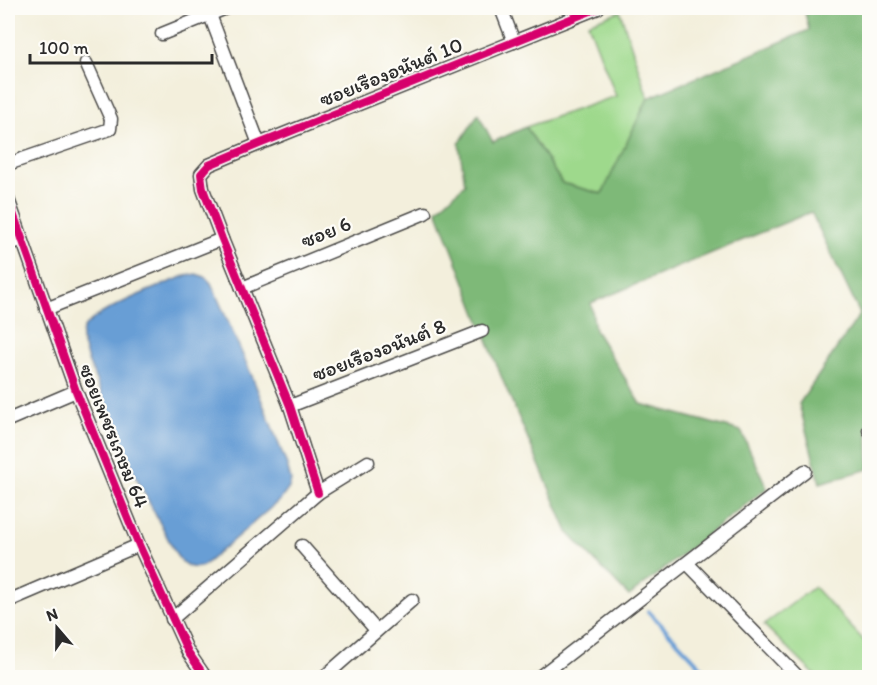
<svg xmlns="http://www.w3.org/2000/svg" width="877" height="685" font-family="Itim,'Playpen Sans Thai',sans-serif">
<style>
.green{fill:#9ed98c;stroke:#64825c;stroke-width:1.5}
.forest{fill:#7eb978;stroke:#547252;stroke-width:1.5}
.water{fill:#679ed5;stroke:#496480;stroke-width:1.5}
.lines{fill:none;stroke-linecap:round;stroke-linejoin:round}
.stream{stroke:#679ed5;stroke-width:4}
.minor-casing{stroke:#494846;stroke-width:15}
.minor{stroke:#fff;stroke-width:12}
.cycleway-casing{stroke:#fdfcf7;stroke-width:11}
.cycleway{stroke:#d6006c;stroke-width:8}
.labels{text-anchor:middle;stroke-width:4.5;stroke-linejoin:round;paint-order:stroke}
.street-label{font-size:21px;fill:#2b2b2b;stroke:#fdfcf7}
</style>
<rect width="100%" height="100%" fill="#fdfcf7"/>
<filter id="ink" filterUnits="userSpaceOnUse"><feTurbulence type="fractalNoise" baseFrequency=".0167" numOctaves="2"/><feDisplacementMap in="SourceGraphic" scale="12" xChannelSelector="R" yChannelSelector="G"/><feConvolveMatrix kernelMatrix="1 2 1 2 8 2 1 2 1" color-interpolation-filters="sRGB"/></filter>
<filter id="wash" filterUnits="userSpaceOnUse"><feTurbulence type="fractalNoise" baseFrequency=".008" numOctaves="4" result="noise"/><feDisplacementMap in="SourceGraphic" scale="24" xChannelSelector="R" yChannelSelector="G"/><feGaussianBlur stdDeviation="1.35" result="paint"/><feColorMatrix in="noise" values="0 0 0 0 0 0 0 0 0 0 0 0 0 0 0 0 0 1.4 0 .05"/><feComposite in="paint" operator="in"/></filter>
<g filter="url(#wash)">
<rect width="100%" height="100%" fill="#f3efdc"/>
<!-- green -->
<g class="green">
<polygon points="620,11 648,98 603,194 562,183 526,127 616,96 588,23"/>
<polygon points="814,587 869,646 869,677 817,677 764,625"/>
</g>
<!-- forest -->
<polygon class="forest" points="804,8 869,8 870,408 867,409 869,469 820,483 799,404 860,314 811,212 591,303 595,330 641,404 741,431 767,488 629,596 569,534 503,381 437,210 465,184 459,144 478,114 493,142 526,127 562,183 602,194 648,98 809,30"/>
<!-- water -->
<path class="water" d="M196 274 205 277 211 283 252 376 287 465 291 481 289 488 281 499 203 566C191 570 185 566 177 556L137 479 88 361C86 352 79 339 83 330 90 312 165 284 185 276Z"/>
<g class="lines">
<!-- stream -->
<polyline class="stream" points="648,611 712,678"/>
</g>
</g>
<g filter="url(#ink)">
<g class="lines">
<!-- minor casing -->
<g class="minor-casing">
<g id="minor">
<polyline points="501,8 514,42"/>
<polyline points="210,15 259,144"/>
<polyline points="162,34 226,8"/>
<polyline points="8,164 110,129 111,119 86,63"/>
<polyline points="8,199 76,391 139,545 188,652 206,678"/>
<polyline points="8,245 22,239"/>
<polyline points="242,288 425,213"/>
<polyline points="46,309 222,239"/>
<polyline points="290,406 482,331"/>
<polyline points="8,420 76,391"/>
<polyline points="869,430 870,431"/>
<polyline points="318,493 290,406 222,239 203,189 201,174 209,165 259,144 598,8"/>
<polyline points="302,546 376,630"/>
<polyline points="687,563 799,678"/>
<polyline points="8,601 139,545"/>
<polyline points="172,619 318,493 368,462"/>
<polyline points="323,678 412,600"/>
<polyline points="538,678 805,471"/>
</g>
</g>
<!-- minor -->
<use href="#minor" class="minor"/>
<!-- cycleway casing -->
<g class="cycleway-casing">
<g id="cycleway">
<polyline points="8,199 76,391 139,545 188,652 206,678"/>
<polyline points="318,493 290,406 222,239 203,189 201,174 209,165 259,144 598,8"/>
</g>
</g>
<!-- cycleway -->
<use href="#cycleway" class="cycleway"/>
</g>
</g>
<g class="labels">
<!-- street labels -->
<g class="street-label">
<text transform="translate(391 72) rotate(-22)" y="7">ซอยเรืองอนันต์ 10</text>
<text transform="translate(326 232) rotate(-22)" y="7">ซอย 6</text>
<text transform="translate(379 350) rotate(-21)" y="7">ซอยเรืองอนันต์ 8</text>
<text transform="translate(114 436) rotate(68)" y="7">ซอยเพชรเกษม 64</text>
</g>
</g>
<!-- margin -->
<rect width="877" height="685" fill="none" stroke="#fdfcf7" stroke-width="30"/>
<!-- north arrow -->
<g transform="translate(57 628) rotate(340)" stroke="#fdfcf7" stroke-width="4.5" paint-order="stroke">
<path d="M0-4.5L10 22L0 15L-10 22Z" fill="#2b2b2b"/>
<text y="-9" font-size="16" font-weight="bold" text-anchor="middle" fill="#2b2b2b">N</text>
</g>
<!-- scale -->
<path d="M30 54v9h182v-9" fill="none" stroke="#2b2b2b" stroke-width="3"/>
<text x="39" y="54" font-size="18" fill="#2b2b2b" stroke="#fdfcf7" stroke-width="4.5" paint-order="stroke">100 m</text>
</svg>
